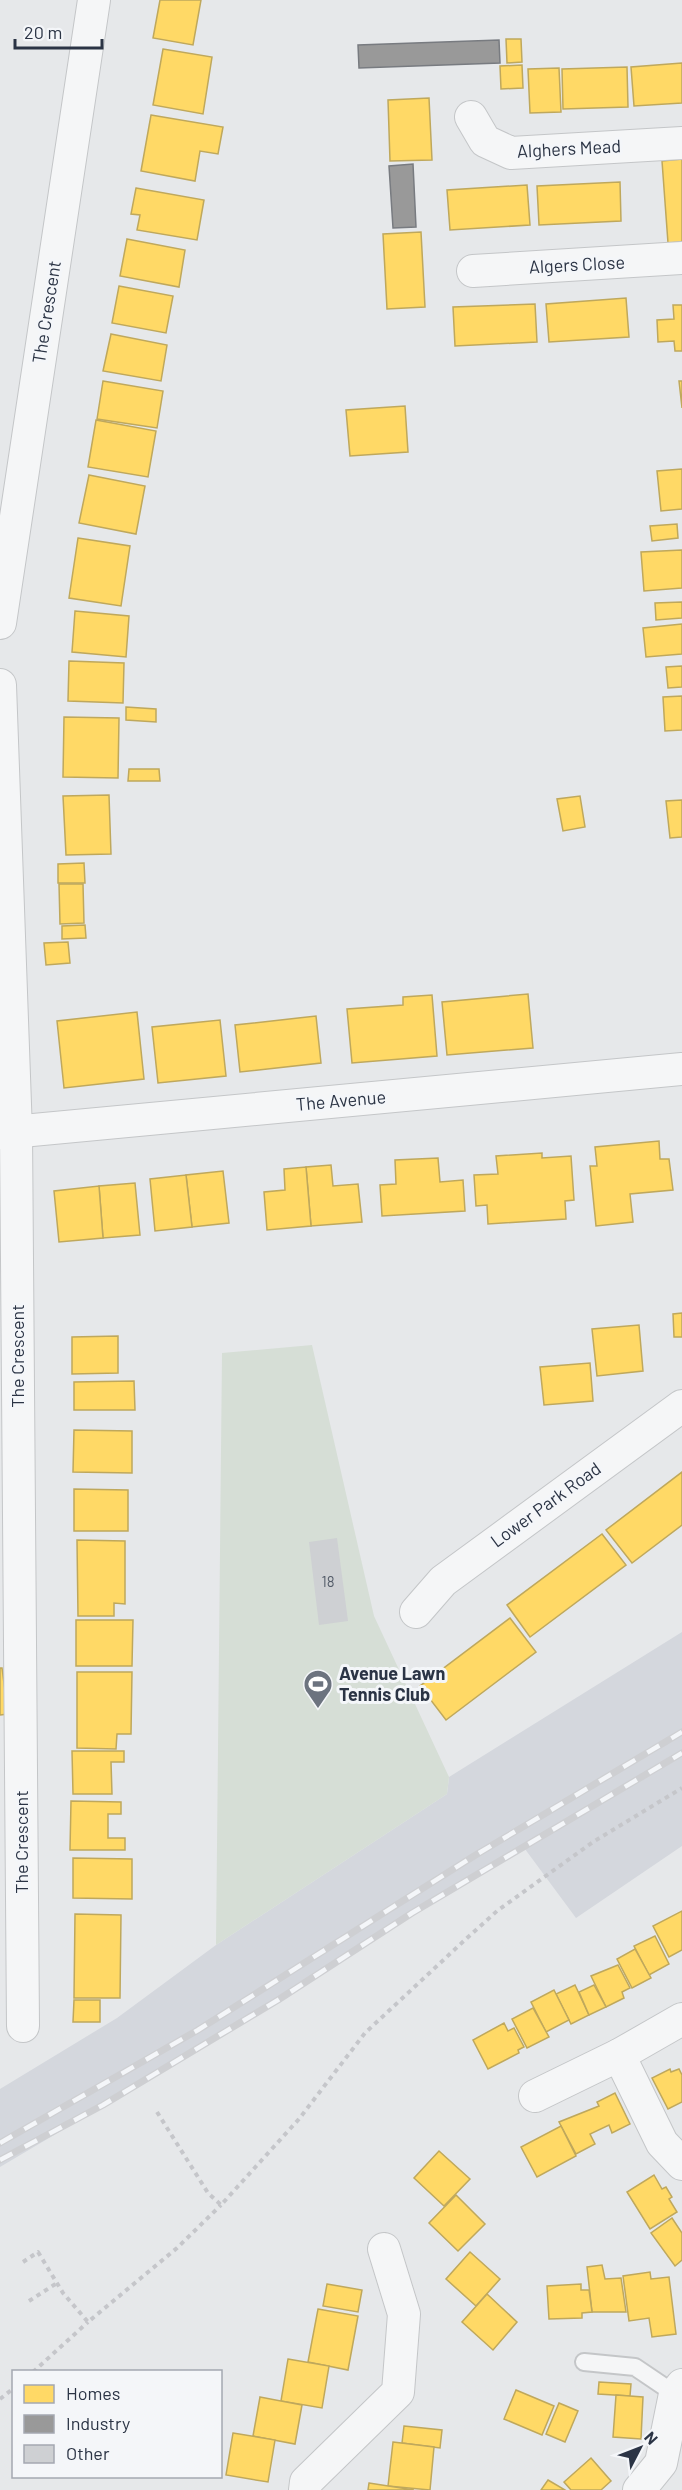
<svg xmlns="http://www.w3.org/2000/svg" width="682" height="2490" font-family="Barlow,sans-serif">
<style>
.built{fill:#d4d7dd}
.green{fill:#d6ded6}
.homes{fill:#ffd966;stroke:#bfa85c;stroke-width:1.5}
.industry{fill:#999;stroke:#787b80;stroke-width:1.5}
.building{fill:#ced0d3}
.lines{fill:none;stroke-linecap:round;stroke-linejoin:round}
.service-casing{stroke:#c4c6c8;stroke-width:20}
.minor-casing{stroke:#c4c6c8;stroke-width:34}
.path{stroke:#c5c6ca;stroke-width:4;stroke-dasharray:4.5 4.5;stroke-linecap:butt}
.service{stroke:#f5f6f7;stroke-width:16}
.minor{stroke:#f5f6f7;stroke-width:32}
.rail-casing{stroke:#cecfd2;stroke-width:7}
.rail{stroke:#f4f6f9;stroke-width:4.5;stroke-dasharray:14;stroke-linecap:butt}
.labels{text-anchor:middle;stroke-width:6;stroke-linejoin:round;paint-order:stroke}
.number-label{font-size:15px;fill:#545c69}
.street-label{font-size:18px;fill:#2b3445;stroke:#f4f6f9}
.poi-label{font-size:18px;font-weight:bold;fill:#2b3445;stroke:#f4f6f9;text-anchor:start}
</style>
<rect width="100%" height="100%" fill="#e6e8ea"/>
<!-- built -->
<polygon class="built" points="682,1632 682,1846 576,1918 522,1845 250,2019 0,2167 0,2089 117,2018 216,1945 447,1794 449,1777"/>
<!-- green -->
<polygon class="green" points="312,1345 374,1616 449,1777 447,1794 216,1945 222,1353"/>
<!-- homes -->
<g class="homes">
<polygon points="160,0 201,0 193,45 153,38"/>
<polygon points="506,39 521,39 522,62 507,63"/>
<polygon points="163,49 212,57 203,114 153,105"/>
<polygon points="682,63 682,103 634,106 631,67"/>
<polygon points="522,65 523,88 501,89 500,66"/>
<polygon points="627,67 628,107 563,109 562,69"/>
<polygon points="559,68 561,112 530,113 528,69"/>
<polygon points="429,98 432,160 390,161 388,100"/>
<polygon points="151,115 223,127 218,154 200,151 195,181 141,171"/>
<polygon points="682,159 682,242 668,243 662,161"/>
<polygon points="620,182 621,221 539,225 537,186"/>
<polygon points="527,185 530,225 450,230 447,190"/>
<polygon points="136,188 204,200 197,240 137,230 140,215 131,214"/>
<polygon points="421,232 425,307 387,309 383,234"/>
<polygon points="127,239 185,250 179,287 120,276"/>
<polygon points="119,286 173,296 166,333 112,323"/>
<polygon points="626,298 629,337 549,342 546,304"/>
<polygon points="535,304 537,342 455,346 453,307"/>
<polygon points="673,305 682,305 682,351 675,351 674,341 658,342 657,320 674,319"/>
<polygon points="111,334 167,345 161,381 103,371"/>
<polygon points="103,381 163,391 157,428 97,419"/>
<polygon points="679,381 682,381 682,408"/>
<polygon points="405,406 408,452 350,456 346,410"/>
<polygon points="96,420 156,431 148,477 88,467"/>
<polygon points="682,469 682,509 661,511 657,471"/>
<polygon points="89,475 145,486 136,534 79,523"/>
<polygon points="677,524 678,538 652,541 650,526"/>
<polygon points="78,538 130,546 121,606 69,598"/>
<polygon points="682,550 682,588 644,591 641,552"/>
<polygon points="682,602 682,618 656,620 655,603"/>
<polygon points="75,611 129,616 126,657 72,652"/>
<polygon points="682,624 682,654 646,657 643,628"/>
<polygon points="69,661 124,663 123,703 68,701"/>
<polygon points="682,666 682,687 668,688 666,667"/>
<polygon points="682,696 682,730 665,731 663,697"/>
<polygon points="126,707 156,709 156,722 126,720"/>
<polygon points="64,717 119,718 118,778 63,777"/>
<polygon points="129,769 159,769 160,781 128,781"/>
<polygon points="109,795 111,854 66,855 63,796"/>
<polygon points="580,796 585,827 563,831 557,799"/>
<polygon points="682,800 682,837 670,838 666,801"/>
<polygon points="84,863 85,883 58,883 58,864"/>
<polygon points="59,884 83,884 84,923 60,924"/>
<polygon points="85,925 86,938 62,939 62,926"/>
<polygon points="68,942 70,963 46,965 44,943"/>
<polygon points="528,994 533,1048 447,1055 442,1002"/>
<polygon points="432,995 437,1056 352,1063 347,1009 403,1005 403,997"/>
<polygon points="137,1012 144,1079 64,1088 57,1021"/>
<polygon points="316,1016 321,1063 240,1072 235,1025"/>
<polygon points="220,1020 226,1076 158,1083 152,1027"/>
<polygon points="659,1141 660,1159 669,1159 673,1190 630,1194 633,1222 596,1226 590,1166 597,1166 595,1147"/>
<polygon points="542,1153 542,1158 571,1156 574,1200 565,1201 566,1219 488,1224 487,1205 476,1206 474,1175 498,1174 496,1156"/>
<polygon points="438,1158 440,1182 463,1180 465,1211 382,1216 380,1185 396,1184 395,1160"/>
<polygon points="331,1165 333,1186 358,1184 362,1222 311,1226 306,1167"/>
<polygon points="306,1167 311,1226 267,1230 264,1192 285,1190 284,1169"/>
<polygon points="223,1171 229,1223 192,1227 186,1175"/>
<polygon points="186,1175 192,1227 155,1231 150,1179"/>
<polygon points="135,1183 140,1235 103,1238 99,1186"/>
<polygon points="99,1186 103,1238 59,1242 54,1191"/>
<polygon points="682,1313 682,1337 674,1337 673,1314"/>
<polygon points="639,1325 643,1371 597,1376 592,1329"/>
<polygon points="118,1336 118,1373 72,1374 72,1337"/>
<polygon points="590,1363 593,1401 544,1405 540,1367"/>
<polygon points="134,1381 135,1410 74,1410 74,1382"/>
<polygon points="74,1430 132,1431 132,1473 73,1472"/>
<polygon points="682,1472 682,1525 632,1563 606,1530"/>
<polygon points="74,1489 128,1490 128,1531 74,1531"/>
<polygon points="602,1534 626,1565 530,1637 507,1605"/>
<polygon points="77,1540 125,1541 125,1604 114,1603 114,1616 78,1616"/>
<polygon points="510,1618 536,1652 446,1720 420,1686"/>
<polygon points="76,1620 133,1620 132,1666 76,1666"/>
<polygon points="0,1668 2,1668 8,1714 0,1715"/>
<polygon points="77,1672 132,1672 131,1734 117,1734 116,1749 77,1748"/>
<polygon points="72,1751 124,1751 124,1762 111,1762 112,1794 73,1794"/>
<polygon points="71,1801 121,1802 121,1814 108,1814 108,1838 125,1838 125,1850 70,1850"/>
<polygon points="73,1858 132,1859 132,1899 73,1898"/>
<polygon points="682,1911 682,1950 669,1957 653,1926"/>
<polygon points="75,1914 121,1915 120,1998 74,1998"/>
<polygon points="655,1936 669,1964 649,1975 634,1946"/>
<polygon points="635,1949 651,1978 632,1988 617,1959"/>
<polygon points="618,1965 630,1988 622,1992 624,1998 606,2007 591,1976"/>
<polygon points="575,1985 589,2015 571,2024 556,1994"/>
<polygon points="594,1985 606,2007 589,2015 579,1992"/>
<polygon points="554,1990 569,2020 546,2032 531,2002"/>
<polygon points="74,2000 100,2000 100,2022 73,2022"/>
<polygon points="533,2008 549,2037 527,2048 512,2019"/>
<polygon points="504,2023 508,2031 514,2028 524,2047 518,2050 519,2053 488,2069 473,2040"/>
<polygon points="670,2069 671,2072 679,2069 682,2075 682,2102 668,2109 652,2078"/>
<polygon points="615,2093 630,2124 612,2133 609,2125 590,2134 595,2144 576,2154 559,2122 599,2106 597,2102"/>
<polygon points="561,2126 576,2156 537,2177 521,2147"/>
<polygon points="439,2151 470,2179 444,2206 414,2178"/>
<polygon points="654,2175 662,2189 666,2187 672,2197 669,2199 677,2212 650,2229 627,2192"/>
<polygon points="456,2195 485,2224 458,2251 429,2223"/>
<polygon points="672,2218 682,2233 682,2260 675,2266 651,2233"/>
<polygon points="470,2252 500,2279 476,2306 446,2279"/>
<polygon points="602,2265 605,2279 621,2278 626,2312 592,2312 587,2267"/>
<polygon points="650,2272 651,2279 669,2277 676,2334 652,2337 649,2318 629,2321 623,2276"/>
<polygon points="327,2284 362,2290 358,2312 323,2306"/>
<polygon points="581,2284 581,2290 589,2290 592,2312 582,2313 582,2318 549,2319 547,2286"/>
<polygon points="487,2294 517,2322 493,2350 462,2322"/>
<polygon points="318,2309 358,2316 348,2370 308,2362"/>
<polygon points="288,2359 329,2366 322,2408 281,2401"/>
<polygon points="599,2382 631,2384 630,2396 598,2394"/>
<polygon points="516,2390 554,2406 542,2435 504,2419"/>
<polygon points="616,2395 643,2397 641,2439 613,2437"/>
<polygon points="260,2397 302,2405 295,2444 253,2436"/>
<polygon points="559,2403 578,2411 565,2442 546,2434"/>
<polygon points="404,2426 442,2430 440,2448 402,2443"/>
<polygon points="233,2433 275,2440 268,2482 226,2475"/>
<polygon points="393,2442 434,2447 430,2490 388,2486"/>
<polygon points="591,2458 611,2481 601,2490 571,2490 564,2482"/>
<polygon points="548,2480 565,2490 541,2490"/>
<polygon points="369,2483 414,2490 368,2490"/>
</g>
<!-- industry -->
<g class="industry">
<polygon points="499,40 500,63 359,68 358,45"/>
<polygon points="413,164 416,227 393,228 389,166"/>
</g>
<!-- building -->
<polygon class="building" points="337,1538 348,1621 319,1625 309,1542"/>
<g class="lines">
<!-- service casing -->
<g class="service-casing">
<polyline id="service" points="584,2362 635,2367 675,2394"/>
</g>
<!-- minor casing -->
<g class="minor-casing">
<g id="minor">
<polyline points="471,117 485,141 511,153 682,143"/>
<polyline points="473,271 682,258"/>
<polyline points="0,623 94,0"/>
<polyline points="0,685 16,1132 23,2026"/>
<polyline points="0,1133 682,1069"/>
<polyline points="416,1612 443,1581 682,1406"/>
<polyline points="619,2055 662,2143 682,2164"/>
<polyline points="535,2096 619,2055 682,2019"/>
<polyline points="305,2490 306,2482 398,2392 404,2314 384,2249"/>
<polyline points="639,2490 661,2463 675,2394 682,2385"/>
</g>
</g>
<!-- path -->
<g class="path">
<polyline points="157,2112 208,2193 221,2205 299,2119 365,2033 467,1938 497,1911 593,1842 682,1788"/>
<polyline points="23,2262 38,2252 63,2293 88,2322 177,2248 221,2205"/>
<polyline points="29,2301 57,2283"/>
<polyline points="33,2372 88,2322"/>
<polyline points="0,2399 14,2388"/>
</g>
<!-- service -->
<use href="#service" class="service"/>
<!-- minor -->
<use href="#minor" class="minor"/>
<!-- rail casing -->
<g class="rail-casing">
<g id="rail">
<polyline points="0,2143 198,2030 474,1856 682,1732"/>
<polyline points="0,2160 103,2105 278,2000 412,1913 682,1753"/>
</g>
</g>
<!-- rail -->
<use href="#rail" class="rail"/>
</g>
<!-- icons -->
<defs>
<g id="stadium-pin" transform="scale(1.5)"><path d="M0 17L-7.5 6A9.5 9.5 0 1 1 7.5 6Z" fill="#6c737f" stroke="#f4f6f9"/><path d="M0-5a6.5 5 0 1 0 0 10a6.5 5 0 1 0 0-10ZM-3.5-1.8h7v3.6h-7Z" fill="#fff"/></g>
</defs>
<g fill-rule="evenodd">
<use href="#stadium-pin" x="318" y="1684"/>
</g>
<g class="labels">
<!-- number labels -->
<g class="number-label">
<text x="328" y="1587">18</text>
</g>
<!-- street labels -->
<g class="street-label">
<text transform="translate(569 149) rotate(-3)" y="6">Alghers Mead</text>
<text transform="translate(577 265) rotate(-3)" y="6">Algers Close</text>
<text transform="translate(47 312) rotate(-81)" y="6">The Crescent</text>
<text transform="translate(341 1101) rotate(-5)" y="6">The Avenue</text>
<text transform="translate(18 1356) rotate(-90)" y="6">The Crescent</text>
<text transform="translate(546 1505) rotate(-36)" y="6">Lower Park Road</text>
<text transform="translate(22 1842) rotate(-90)" y="6">The Crescent</text>
</g>
<!-- poi labels -->
<g class="poi-label">
<text x="339" y="1680">Avenue Lawn<tspan x="339" dy="21">Tennis Club</tspan></text>
</g>
</g>
<!-- legend -->
<rect x="12" y="2370" width="210" height="108" fill="#f4f6f9" stroke="#a4a8b1" stroke-width="1.5"/>
<rect x="24" y="2385" width="30" height="18" fill="#ffd966" stroke="#a4a8b1" stroke-width="1.5"/>
<text x="66" y="2400" font-size="18" fill="#2b3445">Homes</text>
<rect x="24" y="2415" width="30" height="18" fill="#999999" stroke="#a4a8b1" stroke-width="1.5"/>
<text x="66" y="2430" font-size="18" fill="#2b3445">Industry</text>
<rect x="24" y="2445" width="30" height="18" fill="#ced0d3" stroke="#a4a8b1" stroke-width="1.5"/>
<text x="66" y="2460" font-size="18" fill="#2b3445">Other</text>
<!-- north arrow -->
<g transform="translate(640 2448) rotate(48)" stroke="#f4f6f9" stroke-width="4.5" paint-order="stroke">
<path d="M0-4.5L10 22L0 15L-10 22Z" fill="#2b3445"/>
<text y="-9" font-size="16" font-weight="bold" text-anchor="middle" fill="#2b3445">N</text>
</g>
<!-- scale -->
<path d="M15 39v9h87v-9" fill="none" stroke="#2b3445" stroke-width="3"/>
<text x="24" y="39" font-size="18" fill="#2b3445" stroke="#f4f6f9" stroke-width="4.5" paint-order="stroke">20 m</text>
</svg>
